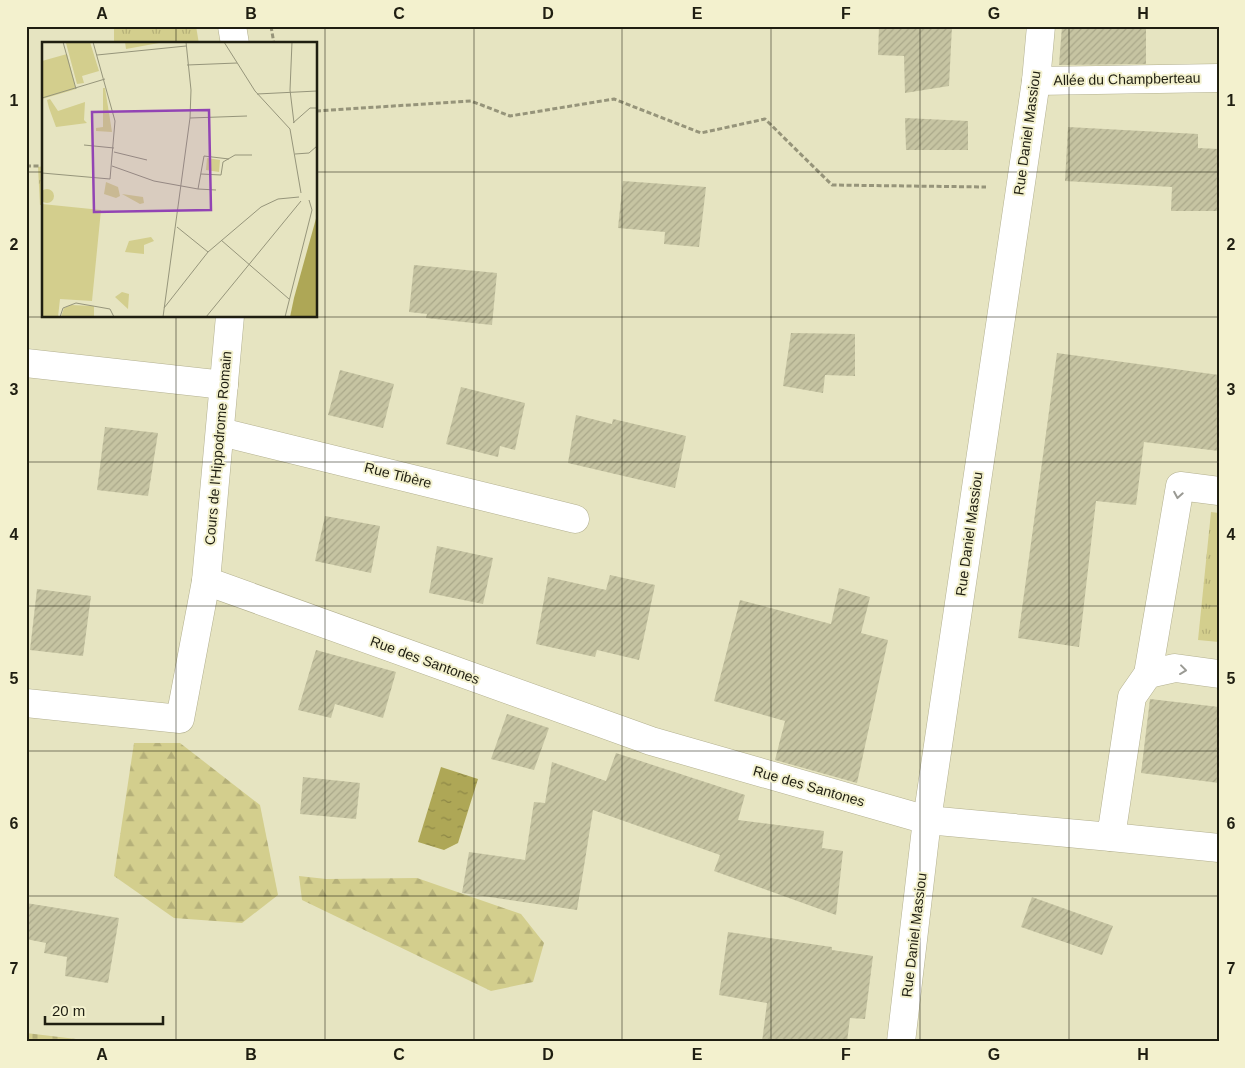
<svg xmlns="http://www.w3.org/2000/svg" width="1245" height="1068" font-family="Arial,sans-serif">
<style>
.grass{fill:url(#grass-tufts)}
.forest{fill:url(#forest-firs)}
.cemetery{fill:url(#cemetery-stones)}
.water{fill:url(#water-ripples)}
.building{fill:url(#building-hatch)}
.lines{fill:none;stroke-linecap:round;stroke-linejoin:round}
.street-casing{stroke:#b3b08f;stroke-width:29}
.path{stroke:#96947a;stroke-width:3;stroke-dasharray:5 2.5;stroke-linecap:butt}
.street{stroke:#fff;stroke-width:28}
.oneway{stroke:#9a9a94}
.grid{fill:none;stroke:#1f1e11;stroke-width:1;stroke-opacity:0.55}
.labels{text-anchor:middle;stroke-width:4;stroke-linejoin:round;paint-order:stroke}
.street-label{font-size:14px;fill:#1f1e11;stroke:#f3f1ce}
.inset-road{fill:none;stroke:#96957b;stroke-width:1}
.view{fill:#9244b4;fill-opacity:0.15;stroke:#9244b4;stroke-width:2.5}
.inset-edge{fill:none;stroke:#1f1e11;stroke-width:2.5}
.neatline{fill:none;stroke:#1f1e11;stroke-width:2}
.grid-label{font-size:16px;text-anchor:middle;font-weight:bold;fill:#1f1e11}
</style>
<defs>
<pattern id="grass-tufts" width="24" height="20" patternUnits="userSpaceOnUse" patternTransform="scale(1.25)"><rect width="24" height="20" fill="#d3ce8d"/><path d="M3 7l-1-3M5 7V3M7 7l1-3M15 17l-1-3M17 17v-4M19 17l1-3" fill="none" stroke="#b5b079"/></pattern>
<pattern id="forest-firs" width="22" height="20" patternUnits="userSpaceOnUse" patternTransform="scale(1.25)"><rect width="22" height="20" fill="#d3ce8d"/><path d="M5 1l3.5 6h-7zM16 11l3.5 6h-7z" fill="#b5b079"/></pattern>
<pattern id="cemetery-stones" width="16" height="16" patternUnits="userSpaceOnUse" patternTransform="scale(1.25)"><rect width="16" height="16" fill="#d3ce8d"/><path d="M2 7V4a2 2 0 0 1 4 0v3zM10 15v-3a2 2 0 0 1 4 0v3z" fill="#b5b079"/></pattern>
<pattern id="water-ripples" width="26" height="14" patternUnits="userSpaceOnUse" patternTransform="scale(1.25)"><rect width="26" height="14" fill="#aea756"/><path d="M2 4q2-2 4 0t4 0M15 11q2-2 4 0t4 0" fill="none" stroke="#8d8746"/></pattern>
<pattern id="building-hatch" width="6" height="6" patternUnits="userSpaceOnUse" patternTransform="scale(1.25)"><rect width="6" height="6" fill="#c6c4a2"/><path d="M-1 1l2-2M0 6l6-6M5 7l2-2" fill="none" stroke="#aaa88a"/></pattern>
</defs>
<rect width="100%" height="100%" fill="#e6e4c1"/>
<!-- grass -->
<g class="grass">
<polygon points="114,26 196,26 199,44 114,44"/>
<polygon points="44,166 44,205 40,205 38,167"/>
<polygon points="1211,512 1219,513 1219,642 1198,640"/>
</g>
<!-- forest -->
<g class="forest">
<polygon points="134,743 180,743 260,805 278,895 242,923 174,918 114,876"/>
<polygon points="299,876 326,879 417,878 521,914 544,943 533,982 491,991 302,900"/>
</g>
<!-- cemetery -->
<polygon class="cemetery" points="26,1033 76,1039 76,1042 26,1042"/>
<!-- water -->
<polygon class="water" points="441,767 478,779 458,843 444,850 418,842"/>
<!-- building -->
<g class="building">
<polygon points="879,26 952,26 949,86 905,93 904,56 878,55"/>
<polygon points="1062,26 1146,26 1146,64 1059,65"/>
<polygon points="905,118 968,121 968,150 906,150"/>
<polygon points="1068,127 1198,134 1198,148 1219,149 1219,211 1171,211 1172,187 1065,181"/>
<polygon points="623,181 706,187 699,247 664,244 665,232 618,228"/>
<polygon points="414,265 497,273 492,325 426,318 427,314 409,312"/>
<polygon points="791,333 855,334 855,376 825,375 823,393 783,386"/>
<polygon points="1057,353 1219,375 1219,451 1144,442 1136,505 1096,501 1079,647 1018,638"/>
<polygon points="340,370 394,384 383,428 328,415"/>
<polygon points="461,387 525,403 515,450 500,446 498,457 446,444"/>
<polygon points="576,415 612,424 613,419 686,436 675,488 568,463"/>
<polygon points="105,427 158,433 148,496 97,490"/>
<polygon points="325,516 380,526 371,573 315,561"/>
<polygon points="437,546 493,558 483,604 429,593"/>
<polygon points="610,575 655,585 639,660 597,650 595,657 536,644 548,577 606,590"/>
<polygon points="839,588 870,597 861,633 888,640 857,783 775,760 785,721 714,701 740,600 831,624"/>
<polygon points="37,589 91,596 83,656 30,650"/>
<polygon points="316,650 396,672 383,718 335,704 331,718 298,710"/>
<polygon points="1150,699 1219,707 1219,783 1141,773"/>
<polygon points="507,714 549,728 534,770 491,759"/>
<polygon points="616,753 745,795 738,820 824,831 822,848 843,851 836,915 714,871 720,855 593,810 577,910 462,893 469,852 525,860 534,802 545,803 552,762 606,781"/>
<polygon points="303,777 360,783 356,819 300,814"/>
<polygon points="1032,897 1113,926 1102,955 1021,927"/>
<polygon points="26,903 119,918 108,983 65,976 67,957 44,953 46,943 26,939"/>
<polygon points="728,932 832,947 832,950 873,956 865,1019 850,1018 847,1042 762,1042 767,1003 719,995"/>
</g>
<g class="lines">
<!-- street casing -->
<g class="street-casing">
<g id="street">
<polyline points="232,26 235,44"/>
<polyline points="1036,81 1219,78"/>
<polyline points="26,363 224,385"/>
<polyline points="221,432 575,519"/>
<polyline points="206,581 651,741 927,820 1111,837 1132,697 1148,674 1180,486 1219,491"/>
<polyline points="1148,674 1175,668 1219,674"/>
<polyline points="26,703 180,719 206,581 230,316"/>
<polyline points="1111,837 1219,848"/>
<polyline points="901,1042 927,820 1036,81 1041,26"/>
</g>
</g>
<!-- path -->
<g class="path">
<polyline points="271,26 274,44"/>
<polyline points="316,111 471,101 510,116 614,99 701,133 765,119 832,185 986,187"/>
<polyline points="26,166 44,166"/>
</g>
<!-- street -->
<use href="#street" class="street"/>
</g>
<!-- one-way arrows -->
<defs><path id="oneway-chevron" d="M-2-3.5L2.5 0L-2 3.5" fill="none" stroke-width="1.6" stroke-linecap="round" stroke-linejoin="round" transform="scale(1.25)"/></defs>
<g class="oneway">
<use href="#oneway-chevron" transform="translate(1178 495) rotate(100)"/>
<use href="#oneway-chevron" transform="translate(1183 670) rotate(7)"/>
</g>
<!-- grid -->
<path class="grid" d="M176 26V44M325 26V1042M474 26V1042M622 26V1042M771 26V1042M920 26V1042M1069 26V1042M26 172H44M316 172H1219M176 316V1042M26 317H1219M26 462H1219M26 606H1219M26 751H1219M26 896H1219"/>
<g class="labels">
<!-- street labels -->
<g class="street-label">
<text transform="translate(1127 79) rotate(-1)" y="5">Allée du Champberteau</text>
<text transform="translate(1027 133) rotate(-82)" y="5">Rue Daniel Massiou</text>
<text transform="translate(218 448) rotate(-85)" y="5">Cours de l'Hippodrome Romain</text>
<text transform="translate(398 475) rotate(14)" y="5">Rue Tibère</text>
<text transform="translate(969 534) rotate(-82)" y="5">Rue Daniel Massiou</text>
<text transform="translate(425 660) rotate(20)" y="5">Rue des Santones</text>
<text transform="translate(809 786) rotate(16)" y="5">Rue des Santones</text>
<text transform="translate(914 935) rotate(-83)" y="5">Rue Daniel Massiou</text>
</g>
</g>
<!-- overview -->
<g transform="translate(42 42)">
<rect width="275" height="275" fill="#e6e4c1"/>
<path d="M48 0 57 29 40 34 42 41 35 42 24 1ZM83 0H117V1L84 7ZM61 46H63L70 90 54 89V86L61 85ZM8 57 16 69 43 60 42 78 45 81 14 85 7 66 5 58ZM165 116 178 118 177 130 164 128Z" fill="#d3ce8d"/>
<path d="M64 140 76 145 78 154 74 156 62 152ZM-2 154a7 7 0 1 1 14 0a7 7 0 1 1-14 0ZM80 152 101 155 102 161 98 162ZM109 195 112 199 102 203V212L83 210 87 199ZM80 250 87 252 86 267 73 255Z" fill="#d3ce8d"/>
<path d="M0 162 59 168 50 259 18 257 16 275H0Z" fill="#d3ce8d"/>
<path d="M29 263 52 264V275H19L22 266Z" fill="#d3ce8d"/>
<path d="M47 0 49 6 28 12 25 2ZM25 12 34 47 0 57V19Z" fill="#d3ce8d"/>
<path d="M275 173V275H248L252 256Z" fill="#aea756"/>
<path class="inset-road" d="M21 0 34 47M182 0 213 49 248 87 259 151M250 0 248 48 252 81M55 13 144 4M145 23 195 21M215 52 275 49M0 56 63 37M148 76 205 74M251 81 268 66H275M42 103 72 106M72 110 105 118M253 112 267 111 275 104M70 124 112 139 156 147 162 114 187 117M0 131 68 137 73 79 51 0M159 132 179 133 181 120 193 113H210M156 147 174 148M135 185 166 210M179 198 247 257M122 266 166 210 219 165 236 157 257 155M18 275 21 266 34 261 68 267 72 275M121 275 148 76 149 48 144 0M164 275 259 159M243 275 270 168 267 158"/>
<path class="view" d="M167 68 169 168 52 170 50 70Z"/>
<rect width="275" height="275" class="inset-edge"/>
</g>
<!-- border -->
<rect width="1245" height="1068" fill="none" stroke="#f3f1ce" stroke-width="55"/>
<!-- scale -->
<path d="M45 1016v8h118v-8" fill="none" stroke="#1f1e11" stroke-width="2.5"/>
<text x="52" y="1016" font-size="15" fill="#1f1e11" stroke="#f3f1ce" stroke-width="4" paint-order="stroke">20 m</text>
<rect x="28" y="28" width="1190" height="1012" class="neatline"/>
<g class="grid-label">
<text x="102" y="19">A</text>
<text x="251" y="19">B</text>
<text x="399" y="19">C</text>
<text x="548" y="19">D</text>
<text x="697" y="19">E</text>
<text x="846" y="19">F</text>
<text x="994" y="19">G</text>
<text x="1143" y="19">H</text>
<text x="14" y="106">1</text>
<text x="1231" y="106">1</text>
<text x="14" y="250">2</text>
<text x="1231" y="250">2</text>
<text x="14" y="395">3</text>
<text x="1231" y="395">3</text>
<text x="14" y="540">4</text>
<text x="1231" y="540">4</text>
<text x="14" y="684">5</text>
<text x="1231" y="684">5</text>
<text x="14" y="829">6</text>
<text x="1231" y="829">6</text>
<text x="14" y="974">7</text>
<text x="1231" y="974">7</text>
<text x="102" y="1060">A</text>
<text x="251" y="1060">B</text>
<text x="399" y="1060">C</text>
<text x="548" y="1060">D</text>
<text x="697" y="1060">E</text>
<text x="846" y="1060">F</text>
<text x="994" y="1060">G</text>
<text x="1143" y="1060">H</text>
</g>
</svg>
